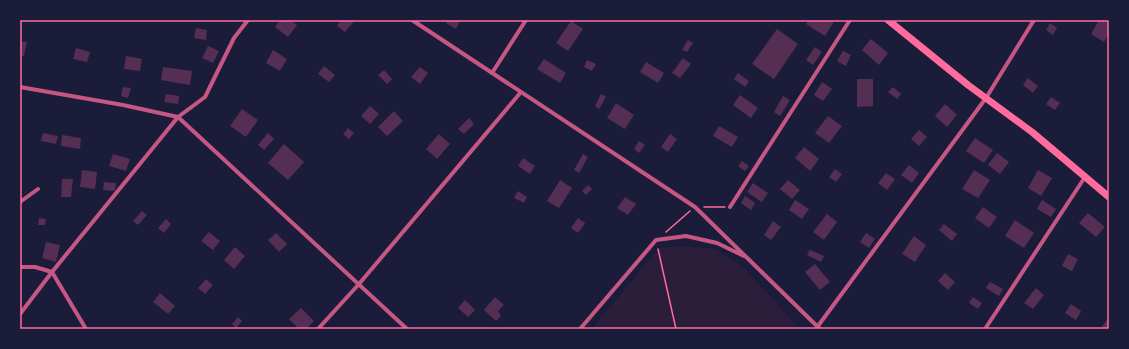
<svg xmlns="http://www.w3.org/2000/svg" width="1129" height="349" font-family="Ubuntu,sans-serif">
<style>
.green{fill:#2a1e3b}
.building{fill:#542f53}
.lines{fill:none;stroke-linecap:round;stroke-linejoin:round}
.path{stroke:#ff6b9d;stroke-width:1.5}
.minor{stroke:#c65784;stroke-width:4}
.secondary{stroke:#ff6b9d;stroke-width:7}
.neatline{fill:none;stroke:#ff6b9d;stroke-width:1.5}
</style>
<rect width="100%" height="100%" fill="#1b1b3a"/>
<!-- green -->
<polygon class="green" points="684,246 714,249 742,266 800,329 592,329 659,248"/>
<!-- building -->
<g class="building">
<polygon points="280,20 291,20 297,25 288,37 275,27"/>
<polygon points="341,20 355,20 345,32 337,26"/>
<polygon points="448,20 461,20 456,29 446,23"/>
<polygon points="809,20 835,20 825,36 806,24"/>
<polygon points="1099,20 1109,20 1109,34 1104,42 1091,34"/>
<polygon points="571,21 583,29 568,51 556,43"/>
<polygon points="1050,23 1057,28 1053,35 1046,30"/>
<polygon points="196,28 207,30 206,40 194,38"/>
<polygon points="777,29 798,44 774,79 752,64"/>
<polygon points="871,39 888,53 879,65 862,50"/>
<polygon points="688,40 693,43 687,52 682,50"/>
<polygon points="20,41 27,42 24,56 20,55"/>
<polygon points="208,46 219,51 213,63 202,58"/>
<polygon points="815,47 822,52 813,65 806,60"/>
<polygon points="76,48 90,52 87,62 73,59"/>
<polygon points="273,50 287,59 280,71 266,63"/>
<polygon points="843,51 851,55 846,66 837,61"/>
<polygon points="126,56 142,59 140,71 124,69"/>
<polygon points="683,58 691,64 680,78 672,73"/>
<polygon points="544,59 566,73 560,83 537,69"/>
<polygon points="587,60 596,64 592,71 584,67"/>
<polygon points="646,62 664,73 658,83 640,72"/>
<polygon points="324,66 335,75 329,82 318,74"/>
<polygon points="163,67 192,71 190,85 161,80"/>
<polygon points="420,67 428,73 420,84 411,77"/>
<polygon points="384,70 392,79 387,84 378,75"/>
<polygon points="738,73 749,81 745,87 734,79"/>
<polygon points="1028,78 1038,86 1033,93 1023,85"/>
<polygon points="857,79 873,79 873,106 857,107"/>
<polygon points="822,82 832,89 823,101 814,95"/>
<polygon points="123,87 131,88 128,98 121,96"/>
<polygon points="893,87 901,94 897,99 888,92"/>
<polygon points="166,94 179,96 178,104 164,102"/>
<polygon points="601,94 606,97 599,109 595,106"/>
<polygon points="740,95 758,108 751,118 733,105"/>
<polygon points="783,96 790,100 780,116 774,112"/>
<polygon points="1051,97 1060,103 1055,110 1046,104"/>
<polygon points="616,103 634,115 625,129 607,118"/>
<polygon points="945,104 957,115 947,127 935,116"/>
<polygon points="370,106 379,114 370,124 361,116"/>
<polygon points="242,109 258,120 246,137 230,126"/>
<polygon points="394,111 403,121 387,136 378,127"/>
<polygon points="828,116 842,126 829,143 815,133"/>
<polygon points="469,118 474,124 464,134 458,129"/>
<polygon points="719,126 738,137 732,147 713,136"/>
<polygon points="348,128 354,133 349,139 343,134"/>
<polygon points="919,130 927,137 919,146 911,139"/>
<polygon points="43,133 58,136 56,144 41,141"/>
<polygon points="268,133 274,139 264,150 258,145"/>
<polygon points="439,134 450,144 437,159 426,149"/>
<polygon points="670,134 677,139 668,152 661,147"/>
<polygon points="62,135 81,138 80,149 61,146"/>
<polygon points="975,138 993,150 984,163 966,151"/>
<polygon points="639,141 645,145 639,153 634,149"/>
<polygon points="284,144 304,162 288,180 268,163"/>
<polygon points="804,147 819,159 810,171 795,158"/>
<polygon points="997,153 1009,162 1000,174 988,165"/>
<polygon points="113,154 130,159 126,171 109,166"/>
<polygon points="583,154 588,157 579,173 574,170"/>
<polygon points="523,158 535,166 530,174 518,166"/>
<polygon points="742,161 749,166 745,171 738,166"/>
<polygon points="909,165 919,173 912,183 901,175"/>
<polygon points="835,169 842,174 836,182 829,177"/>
<polygon points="82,170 97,172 95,189 80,187"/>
<polygon points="974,170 990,180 978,198 962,189"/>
<polygon points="1038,170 1052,178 1041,196 1028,188"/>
<polygon points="886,173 895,179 887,190 878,183"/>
<polygon points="62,179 73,179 71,197 61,197"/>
<polygon points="560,180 572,188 559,208 547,201"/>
<polygon points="788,180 800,190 792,199 780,189"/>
<polygon points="104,182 116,183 115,191 103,190"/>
<polygon points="753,183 768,193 762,202 747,192"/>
<polygon points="588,185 592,189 586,195 582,191"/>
<polygon points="518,191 527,197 524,203 514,198"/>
<polygon points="745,196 755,203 751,210 741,203"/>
<polygon points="625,197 636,204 628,215 617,208"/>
<polygon points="795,200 809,209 802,219 789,210"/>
<polygon points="1042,200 1056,209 1051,217 1037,209"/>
<polygon points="983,207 997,217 989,228 975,218"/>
<polygon points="142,211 147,215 138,225 133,221"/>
<polygon points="1088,213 1105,227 1096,237 1079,223"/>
<polygon points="827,214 837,222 824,240 813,232"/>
<polygon points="39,218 46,219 45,225 38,225"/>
<polygon points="578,218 585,223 578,233 571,228"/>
<polygon points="166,219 171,224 164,233 158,228"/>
<polygon points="1015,220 1034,233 1024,248 1005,236"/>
<polygon points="773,221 781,227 771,240 764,235"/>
<polygon points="944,224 957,234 952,241 939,230"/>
<polygon points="209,232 220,241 213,250 201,241"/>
<polygon points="276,233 287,244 279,252 268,240"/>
<polygon points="866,233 875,239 869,248 860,242"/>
<polygon points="914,236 926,245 915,262 902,254"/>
<polygon points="46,242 60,245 56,262 42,258"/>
<polygon points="235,247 245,256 234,269 224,260"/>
<polygon points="810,250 824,256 821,262 807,255"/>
<polygon points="1068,254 1078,259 1072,271 1062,266"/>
<polygon points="815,264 830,282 820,290 805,272"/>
<polygon points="945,273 955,282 948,290 938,281"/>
<polygon points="206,279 213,285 205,294 198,288"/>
<polygon points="990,282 1003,289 999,296 986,288"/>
<polygon points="1036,288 1044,295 1033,309 1024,303"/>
<polygon points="160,293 175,306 168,314 153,302"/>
<polygon points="495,297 504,305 498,311 501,316 496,321 484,310"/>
<polygon points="973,297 982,303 978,309 969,303"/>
<polygon points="465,300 475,310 468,317 458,308"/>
<polygon points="1071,304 1081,311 1076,320 1065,313"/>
<polygon points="301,308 314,321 306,329 299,329 289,319"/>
<polygon points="238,317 242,321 236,328 232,324"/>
<polygon points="1109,317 1109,329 1100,329"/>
</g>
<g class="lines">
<!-- path -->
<g class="path">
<polyline points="704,207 725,207"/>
<polyline points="666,232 690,211"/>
<polyline points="658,249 676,329"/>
</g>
<!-- minor -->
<g class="minor">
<polyline points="412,20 695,207 820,329"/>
<polyline points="492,73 526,20"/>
<polyline points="20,87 123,105 178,117 407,329"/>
<polyline points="20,202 38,189"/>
<polyline points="730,207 850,20"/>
<polyline points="20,267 35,267 52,272"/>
<polyline points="52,272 86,329"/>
<polyline points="20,314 52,272 178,117 205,97 234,38 248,20"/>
<polyline points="818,326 986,98 1034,20"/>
<polyline points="318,329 359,284 521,92"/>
<polyline points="580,329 656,240 686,236 717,243 744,256"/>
<polyline points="985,329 1085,177"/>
</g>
<!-- secondary -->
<polyline class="secondary" points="888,20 968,85 1032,132 1109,197"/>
</g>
<!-- border -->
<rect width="1129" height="349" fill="none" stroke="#1b1b3a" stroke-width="42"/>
<rect x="21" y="21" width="1087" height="307" class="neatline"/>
</svg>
